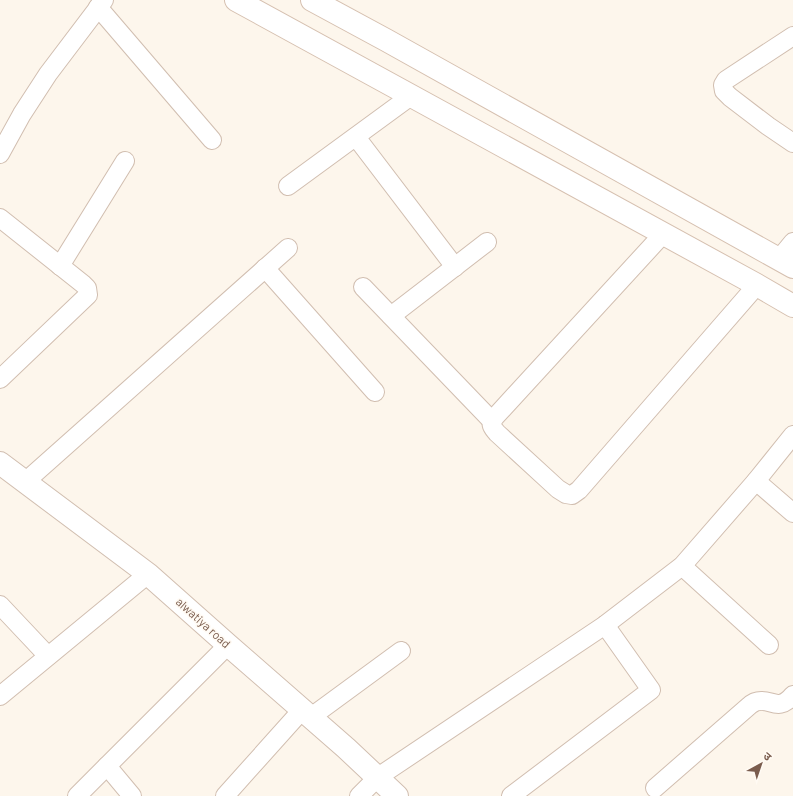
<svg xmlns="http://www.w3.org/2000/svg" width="793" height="796" font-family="Barlow,'Noto Sans Devanagari',sans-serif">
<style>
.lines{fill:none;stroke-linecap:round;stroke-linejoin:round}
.minor-casing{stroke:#d1beb0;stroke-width:20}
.tertiary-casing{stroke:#d1beb0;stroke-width:24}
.secondary-casing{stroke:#d6c0b0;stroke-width:24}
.minor{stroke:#fff;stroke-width:18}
.tertiary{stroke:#fff;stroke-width:22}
.secondary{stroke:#fff;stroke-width:22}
.labels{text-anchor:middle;stroke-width:3;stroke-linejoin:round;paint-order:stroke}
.street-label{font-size:12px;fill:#7a5c4d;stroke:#fffaf3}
</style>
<rect width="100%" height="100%" fill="#fdf6ec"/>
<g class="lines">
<!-- minor casing -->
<g class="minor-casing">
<g id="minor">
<polyline points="98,7 212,140"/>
<polyline points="793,36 726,80 723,85 724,91 730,97 768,126 793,143"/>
<polyline points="356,137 455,267"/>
<polyline points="0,154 22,114 48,74 104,0"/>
<polyline points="288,186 411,96"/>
<polyline points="0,218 83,284 87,288 88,295 0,379"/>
<path d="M663 234 495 417C489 425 492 427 497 433L558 489 566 494 572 495 579 490 757 285"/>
<polyline points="779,259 793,242"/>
<polyline points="60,266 125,161"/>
<polyline points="265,268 375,392"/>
<polyline points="363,287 492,421"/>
<polyline points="391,316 487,242"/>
<polyline points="756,481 793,513"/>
<polyline points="25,482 288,248"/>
<polyline points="682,566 769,645"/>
<polyline points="0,605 48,656"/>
<polyline points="0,696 148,574"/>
<polyline points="311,717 401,651"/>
<polyline points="107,766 132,796"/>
<path d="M655 788 749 706C751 704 753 703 755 702 770 696 777 714 793 695"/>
<polyline points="77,796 228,645"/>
<polyline points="225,796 302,710"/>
<polyline points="359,796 378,777 605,625 682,566 756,481 793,435"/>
<polyline points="511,796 651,690 605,625"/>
</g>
</g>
<!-- tertiary casing -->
<g class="tertiary-casing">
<polyline id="tertiary" points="0,463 148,574 228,645 346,748 397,796"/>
</g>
<!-- secondary casing -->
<g class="secondary-casing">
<g id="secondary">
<polyline points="236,0 757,285 793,306"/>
<polyline points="312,0 386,40 793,267"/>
</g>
</g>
<!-- minor -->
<use href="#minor" class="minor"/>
<!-- tertiary -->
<use href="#tertiary" class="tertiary"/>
<!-- secondary -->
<use href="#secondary" class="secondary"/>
</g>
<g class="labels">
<!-- street labels -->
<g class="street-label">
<text transform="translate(203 623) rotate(42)" y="4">alwatiya road</text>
</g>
</g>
<!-- north arrow -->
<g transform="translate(761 764) rotate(40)" stroke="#fffaf3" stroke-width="3" paint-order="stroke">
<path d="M0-3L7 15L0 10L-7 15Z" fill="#7a5c4d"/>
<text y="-6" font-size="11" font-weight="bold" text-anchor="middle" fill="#7a5c4d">उ</text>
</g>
</svg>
